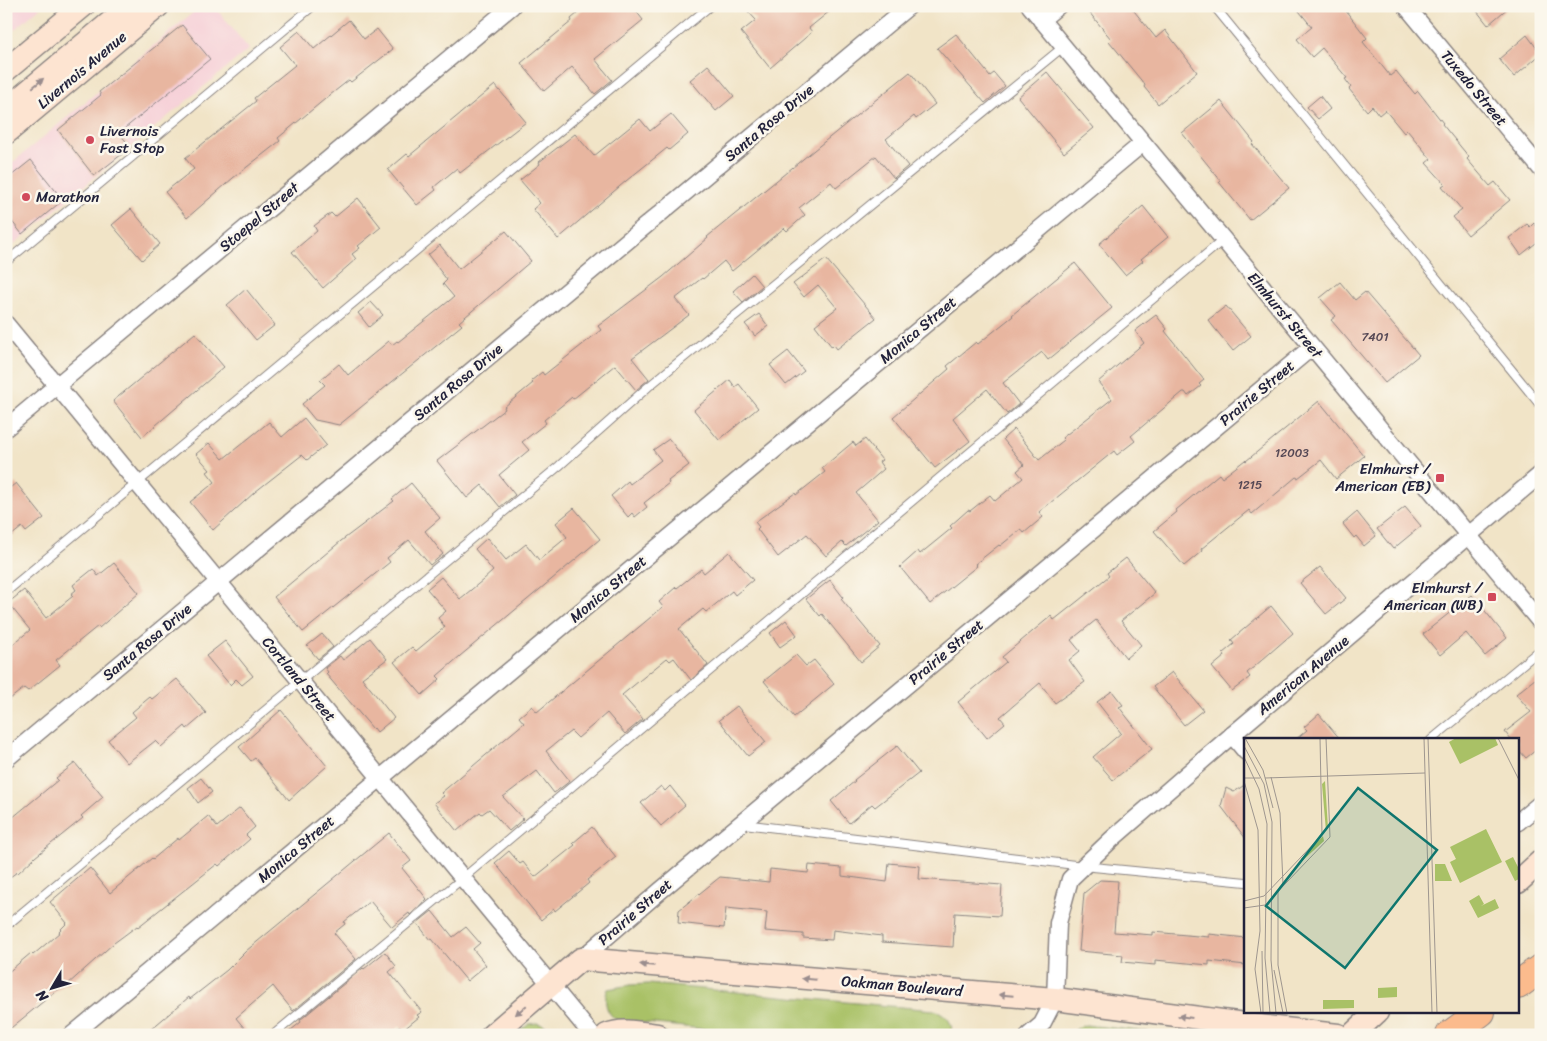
<svg xmlns="http://www.w3.org/2000/svg" width="1547" height="1041" font-family="Sriracha,sans-serif">
<style>
.built{fill:#f6cfd7}
.green{fill:#a9c166;stroke:#667250}
.building{fill:#e8b6a0}
.lines{fill:none;stroke-linecap:round;stroke-linejoin:round}
.lane-casing{stroke:#8a8381;stroke-width:10}
.street-casing{stroke:#8a8381;stroke-width:19}
.secondary-casing{stroke:#8a8381;stroke-width:25}
.highway-casing{stroke:#8a8381;stroke-width:30}
.lane{stroke:#fff;stroke-width:8}
.street{stroke:#fff;stroke-width:16}
.secondary{stroke:#fde4d1;stroke-width:22}
.highway{stroke:#fbbb8d;stroke-width:28}
.oneway{fill:#9a8d8e}
.poi-dot{fill:#d1495b;stroke:#fbf7ec;stroke-width:2}
.labels{text-anchor:middle;stroke-width:5;stroke-linejoin:round;paint-order:stroke}
.number-label{font-size:12px;fill:#544754}
.street-label{font-size:15px;fill:#22223b;stroke:#fbf7ec}
.poi-label{font-size:15px;fill:#22223b;stroke:#fbf7ec;text-anchor:start}
.inset-road{fill:none;stroke:#9e968f;stroke-width:1}
.view{fill:#0f766e;fill-opacity:0.15;stroke:#0f766e;stroke-width:2.5}
.inset-edge{fill:none;stroke:#22223b;stroke-width:2.5}
</style>
<rect width="100%" height="100%" fill="#fbf7ec"/>
<filter id="ink" filterUnits="userSpaceOnUse"><feTurbulence type="fractalNoise" baseFrequency=".02" numOctaves="2"/><feDisplacementMap in="SourceGraphic" scale="10" xChannelSelector="R" yChannelSelector="G"/><feConvolveMatrix kernelMatrix="1 2 1 2 8 2 1 2 1" color-interpolation-filters="sRGB"/></filter>
<filter id="wash" filterUnits="userSpaceOnUse"><feTurbulence type="fractalNoise" baseFrequency=".0096" numOctaves="4" result="noise"/><feDisplacementMap in="SourceGraphic" scale="20" xChannelSelector="R" yChannelSelector="G"/><feGaussianBlur stdDeviation="1.12" result="paint"/><feColorMatrix in="noise" values="0 0 0 0 0 0 0 0 0 0 0 0 0 0 0 0 0 1.4 0 .05"/><feComposite in="paint" operator="in"/></filter>
<g filter="url(#wash)">
<rect width="100%" height="100%" fill="#f1e4c7"/>
<!-- built -->
<g class="built">
<polygon points="6,6 42,6 6,37"/>
<polygon points="201,6 214,6 249,49 6,251 6,168"/>
</g>
<!-- green -->
<g class="green">
<path d="M648 984 934 1010C945 1013 954 1022 951 1035H762L617 1020C606 1014 603 1000 608 989L630 985Z"/>
<polygon points="537,1023 546,1026 554,1035 514,1035 529,1024"/>
<polygon points="1086,1025 1172,1035 1070,1035 1079,1027"/>
</g>
<g id="blocks">
<!-- building -->
<g class="building">
<polygon points="586,6 632,6 643,20 595,59 612,80 595,94 572,67 544,91 521,63 572,21 571,19"/>
<polygon points="743,6 836,6 809,28 812,32 770,68 741,32 756,20"/>
<polygon points="1084,6 1130,6 1156,38 1165,30 1197,72 1158,104 1144,87 1145,85 1109,41 1111,39"/>
<polygon points="1295,6 1342,6 1367,38 1363,42 1390,76 1396,71 1415,94 1418,91 1443,123 1442,124 1469,157 1467,159 1490,186 1495,182 1510,200 1468,235 1453,217 1462,210 1442,186 1445,184 1426,163 1431,159 1407,130 1404,133 1385,110 1379,115 1372,106 1367,111 1349,89 1351,87 1345,79 1347,78 1322,48 1312,57 1297,39 1312,27"/>
<polygon points="1473,6 1510,6 1488,25"/>
<polygon points="349,20 364,39 377,29 393,49 351,82 349,80 325,99 278,138 280,141 233,178 187,218 165,192 194,169 185,158 256,101 254,98 295,65 280,47 299,31 314,49"/>
<polygon points="182,25 210,59 119,133 131,147 94,176 58,130 101,95 99,92"/>
<polygon points="956,34 990,76 994,73 1005,86 985,103 937,48"/>
<polygon points="1527,35 1541,54 1514,77 1499,59"/>
<polygon points="708,65 734,96 716,111 690,80"/>
<polygon points="910,72 935,104 916,119 914,116 886,139 908,166 894,178 876,156 836,188 831,182 799,208 805,215 787,231 784,228 732,271 724,261 703,279 702,278 675,299 689,315 632,358 649,379 636,390 615,365 573,399 572,397 544,420 546,423 522,442 529,450 499,475 515,495 500,507 482,485 467,498 437,461 505,409 504,407 533,383 531,381 542,372 544,375 601,330 598,326 663,277 708,238 707,237"/>
<polygon points="1047,72 1094,128 1064,153 1018,97"/>
<polygon points="495,85 526,122 460,173 457,168 434,187 436,190 417,205 388,170 407,154 409,156"/>
<polygon points="1320,96 1330,109 1318,119 1307,107"/>
<polygon points="1221,101 1254,142 1252,144 1289,188 1250,220 1219,182 1221,181 1182,133"/>
<polygon points="671,114 688,134 669,150 667,148 626,181 558,239 533,209 540,203 520,180 540,164 539,162 575,134 594,156 640,119 650,131"/>
<polygon points="31,160 63,200 22,234 6,214 6,180"/>
<polygon points="358,198 381,227 358,246 360,248 352,254 356,259 323,288 292,252 317,231 314,226 331,213 335,217"/>
<polygon points="1143,206 1168,237 1141,259 1143,261 1125,275 1099,244"/>
<polygon points="131,209 160,244 142,260 112,225"/>
<polygon points="1534,223 1541,232 1541,239 1521,255 1509,238 1527,224 1530,227"/>
<polygon points="506,231 531,261 459,322 462,325 339,425 315,420 302,404 325,385 320,380 339,364 348,375 389,341 392,345 397,341 398,342 454,297 443,284 447,280 428,255 440,245 459,269"/>
<polygon points="826,259 876,318 837,349 834,345 832,347 815,325 837,308 818,285 804,297 793,284"/>
<polygon points="1075,263 1112,308 1048,360 1042,352 1003,383 1019,404 1007,414 987,389 953,418 970,441 935,468 893,417 949,369 947,366 976,342 978,344 1013,316 1012,315"/>
<polygon points="752,274 762,286 743,302 733,291"/>
<polygon points="1340,282 1355,300 1365,292 1419,355 1385,383 1331,320 1336,316 1320,298"/>
<polygon points="246,289 275,325 256,340 227,305"/>
<polygon points="371,302 383,315 369,327 358,313"/>
<polygon points="1226,306 1251,336 1233,351 1208,320"/>
<polygon points="759,314 768,326 755,336 745,324"/>
<polygon points="1156,315 1167,329 1165,331 1204,380 1199,384 1201,386 1188,396 1185,392 1183,392 1131,436 1135,441 1117,455 1114,451 1039,512 1043,517 1024,533 1021,529 1000,546 999,545 975,564 977,566 930,604 900,567 918,551 920,554 952,528 950,526 968,510 970,511 990,495 995,501 1023,478 1017,471 1024,465 1003,439 1014,429 1039,460 1064,440 1062,438 1112,399 1098,382 1144,343 1135,331"/>
<polygon points="195,333 224,367 142,437 113,401"/>
<polygon points="788,351 804,371 786,385 770,365"/>
<polygon points="730,380 735,387 739,384 758,408 719,440 694,410"/>
<polygon points="1319,401 1364,456 1336,479 1321,460 1298,478 1296,477 1252,514 1249,510 1201,549 1202,551 1184,566 1154,531 1177,512 1176,510 1219,474 1222,478 1245,460 1246,461"/>
<polygon points="304,418 326,445 307,460 302,455 255,492 213,530 190,502 215,482 207,472 210,470 196,454 209,443 223,459 269,422 282,437"/>
<polygon points="669,439 689,465 668,481 669,483 644,503 647,507 635,517 632,513 628,517 611,496 628,481 630,484 661,460 653,450"/>
<polygon points="865,439 882,460 879,462 884,469 856,493 878,520 846,546 842,542 826,556 807,534 778,557 757,529 759,527 755,522 795,493 796,495 825,472 822,468 853,442 856,446"/>
<polygon points="16,483 44,518 26,532 22,527 6,540 6,491"/>
<polygon points="411,483 440,518 425,531 443,554 430,565 409,540 387,558 390,562 303,632 274,597 341,541 394,501 392,499"/>
<polygon points="1405,507 1421,526 1393,549 1377,529"/>
<polygon points="574,508 600,539 460,656 437,676 440,679 422,695 394,662 412,647 416,651 445,627 438,618 446,611 427,589 441,577 460,599 483,580 493,571 475,549 487,538 506,560 526,544 539,560 567,537 556,523"/>
<polygon points="1357,512 1376,536 1364,546 1356,536 1354,538 1343,524"/>
<polygon points="729,552 753,580 735,595 732,591 706,612 703,609 679,629 708,665 691,680 674,658 670,661 667,658 622,695 643,719 625,734 607,713 578,738 571,731 546,751 570,781 554,793 537,771 503,797 523,819 509,831 489,809 482,814 480,812 457,831 434,803 444,796 441,793 524,723 519,717 532,706 537,712 663,607 659,602 676,587 677,588 701,569 704,573"/>
<polygon points="1126,558 1155,593 1121,621 1141,645 1126,658 1096,620 1071,640 1080,651 1069,660 1085,682 1055,703 1040,683 1000,717 1005,723 987,738 958,702 1006,662 1002,657 1051,616 1054,620 1078,601 1109,576 1107,573"/>
<polygon points="114,563 139,593 99,628 98,626 56,660 60,665 28,691 24,688 6,702 6,650 30,630 8,603 24,590 46,618 73,596 71,594 76,590 73,585 93,569 98,576"/>
<polygon points="1320,567 1346,598 1326,614 1300,583"/>
<polygon points="830,580 843,597 841,599 880,646 861,662 822,614 820,616 806,599"/>
<polygon points="1472,595 1507,638 1485,656 1466,633 1440,655 1423,634"/>
<polygon points="1271,606 1293,633 1247,673 1250,677 1232,691 1212,667 1225,656 1223,653 1234,644 1231,640"/>
<polygon points="786,620 797,635 780,647 770,633"/>
<polygon points="322,634 333,647 318,659 307,646"/>
<polygon points="370,638 387,659 362,678 394,718 377,732 374,728 373,729 337,687 326,674 328,672 325,668 340,656 343,660 345,659"/>
<polygon points="225,641 253,676 242,685 236,679 230,685 206,656"/>
<polygon points="796,655 806,666 814,660 834,684 794,717 764,681"/>
<polygon points="1172,672 1203,710 1184,725 1153,687"/>
<polygon points="1541,674 1541,746 1526,758 1518,749 1518,740 1511,740 1505,732 1531,712 1516,694"/>
<polygon points="177,679 206,713 187,729 185,726 161,747 155,741 127,763 108,740 136,717 132,712 150,697 152,699"/>
<polygon points="1112,691 1123,705 1119,707 1152,749 1113,780 1093,757 1121,733 1097,702"/>
<polygon points="737,706 766,742 748,756 719,720"/>
<polygon points="281,710 327,766 289,800 255,758 251,761 239,747"/>
<polygon points="1319,714 1341,740 1295,740 1307,730 1304,727"/>
<polygon points="897,746 919,773 875,807 872,804 849,823 831,801 855,781 854,780"/>
<polygon points="75,763 103,797 81,816 83,818 35,857 18,873 17,872 6,880 6,823 58,780 56,778"/>
<polygon points="201,778 212,792 198,803 188,788"/>
<polygon points="1246,784 1246,839 1221,806 1226,788 1234,792"/>
<polygon points="661,786 665,791 670,786 685,805 661,826 641,803"/>
<polygon points="240,808 255,827 246,835 250,839 219,866 217,864 138,927 137,926 114,943 67,985 66,983 6,1032 6,974 31,953 33,955 60,932 59,931 67,923 50,902 90,868 110,893 152,858 153,859 178,838 179,840 208,816 217,827"/>
<polygon points="592,827 616,857 587,880 589,883 555,911 554,909 541,920 495,863 509,851 520,864 523,862 535,877 575,845 573,843"/>
<polygon points="389,833 411,861 402,868 427,899 410,915 409,913 392,927 370,901 344,922 345,924 334,933 356,959 293,1011 273,986 236,1018 250,1035 144,1035 189,997 190,999 227,970 246,951"/>
<polygon points="889,863 920,866 919,879 1002,885 1000,916 955,913 953,947 882,942 882,936 833,930 832,940 803,938 803,934 765,931 767,912 726,908 724,928 678,923 679,910 720,877 769,882 770,869 808,873 809,865 842,868 842,876 887,882"/>
<polygon points="1100,880 1118,881 1114,932 1153,935 1153,932 1209,937 1209,934 1246,938 1246,965 1209,961 1209,965 1155,960 1155,965 1122,962 1123,955 1079,951 1084,893"/>
<polygon points="432,911 453,937 466,927 480,943 473,949 486,965 467,981 432,939 430,940 417,923"/>
<polygon points="385,952 396,966 389,972 422,1012 417,1015 419,1017 403,1030 400,1026 390,1035 285,1035 301,1022 300,1020 363,968 364,969"/>
</g>
</g>
</g>
<g filter="url(#ink)">
<use href="#blocks" fill-opacity="0" stroke="#8a8381" stroke-width="1"/>
<g class="lines">
<!-- lane casing -->
<g class="lane-casing">
<g id="lane">
<polyline points="1214,6 1541,406"/>
<polyline points="6,262 313,6"/>
<polyline points="6,592 710,6"/>
<polyline points="1431,740 1541,649"/>
<polyline points="744,824 1083,866 1246,882"/>
<polyline points="6,926 559,466 648,387 1063,47"/>
<polyline points="273,1035 463,878 1223,240"/>
</g>
</g>
<!-- street casing -->
<g class="street-casing">
<g id="street">
<polyline points="1030,6 1541,623"/>
<polyline points="1406,6 1541,169"/>
<polyline points="1041,20 1058,6"/>
<polyline points="6,324 592,1035"/>
<polyline points="6,428 512,6"/>
<polyline points="1232,735 1246,752"/>
<polyline points="6,759 909,6"/>
<polyline points="1518,822 1541,803"/>
<polyline points="581,959 660,891 1312,347"/>
<polyline points="72,1035 1143,143"/>
<polyline points="1029,1035 1042,1024 1055,999 1058,923 1070,879 1112,839 1232,735 1541,474"/>
</g>
</g>
<!-- secondary casing -->
<g class="secondary-casing">
<g id="secondary">
<polyline points="6,70 83,6"/>
<polyline points="6,119 20,98 130,6"/>
<polyline points="6,133 158,6"/>
<polyline points="1518,882 1541,861"/>
<polyline points="492,1035 581,959 1055,999 1275,1028 1338,1035"/>
<path d="M607 1035C622 1028 641 1033 657 1035"/>
<polyline points="1352,1035 1377,1012"/>
</g>
</g>
<!-- highway casing -->
<g class="highway-casing">
<g id="highway">
<polyline points="1518,985 1541,968"/>
<polyline points="1450,1035 1481,1012"/>
</g>
</g>
<!-- lane -->
<use href="#lane" class="lane"/>
<!-- street -->
<use href="#street" class="street"/>
<!-- secondary -->
<use href="#secondary" class="secondary"/>
<!-- highway -->
<use href="#highway" class="highway"/>
</g>
<!-- one-way arrows -->
<defs><path id="oneway-solid" d="M-6-.8H1V-3.2L6.5 0L1 3.2V.8H-6Z" transform="scale(1.25)"/></defs>
<g class="oneway">
<use href="#oneway-solid" transform="translate(38 83) rotate(-40)"/>
<use href="#oneway-solid" transform="translate(647 965) rotate(-175)"/>
<use href="#oneway-solid" transform="translate(809 979) rotate(-175)"/>
<use href="#oneway-solid" transform="translate(1006 995) rotate(-175)"/>
<use href="#oneway-solid" transform="translate(521 1010) rotate(140)"/>
<use href="#oneway-solid" transform="translate(1185 1017) rotate(-172)"/>
</g>
</g>
<!-- markers -->
<g class="poi-dot">
<circle cx="90" cy="140" r="5"/>
<circle cx="26" cy="197" r="5"/>
<rect x="1435" y="473" width="10" height="10" rx="2.5"/>
<rect x="1487" y="592" width="10" height="10" rx="2.5"/>
</g>
<g class="labels">
<!-- number labels -->
<g class="number-label">
<text x="1375" y="341">7401</text>
<text x="1292" y="457">12003</text>
<text x="1250" y="489">1215</text>
</g>
<!-- street labels -->
<g class="street-label">
<text transform="translate(82 70) rotate(-40)" y="5">Livernois Avenue</text>
<text transform="translate(1474 88) rotate(50)" y="5">Tuxedo Street</text>
<text transform="translate(769 123) rotate(-40)" y="5">Santa Rosa Drive</text>
<text transform="translate(259 217) rotate(-40)" y="5">Stoepel Street</text>
<text transform="translate(1285 315) rotate(50)" y="5">Elmhurst Street</text>
<text transform="translate(918 330) rotate(-40)" y="5">Monica Street</text>
<text transform="translate(458 382) rotate(-40)" y="5">Santa Rosa Drive</text>
<text transform="translate(1257 393) rotate(-40)" y="5">Prairie Street</text>
<text transform="translate(608 589) rotate(-40)" y="5">Monica Street</text>
<text transform="translate(147 642) rotate(-40)" y="5">Santa Rosa Drive</text>
<text transform="translate(946 652) rotate(-40)" y="5">Prairie Street</text>
<text transform="translate(1303 675) rotate(-40)" y="5">American Avenue</text>
<text transform="translate(299 679) rotate(50)" y="5">Cortland Street</text>
<text transform="translate(296 849) rotate(-40)" y="5">Monica Street</text>
<text transform="translate(635 912) rotate(-41)" y="5">Prairie Street</text>
<text transform="translate(902 986) rotate(5)" y="5">Oakman Boulevard</text>
</g>
<!-- poi labels -->
<g class="poi-label">
<text x="100" y="136">Livernois<tspan x="100" dy="17">Fast Stop</tspan></text>
<text x="36" y="202">Marathon</text>
<text x="1430" y="474" text-anchor="end">Elmhurst /<tspan x="1430" dy="17">American (EB)</tspan></text>
<text x="1482" y="593" text-anchor="end">Elmhurst /<tspan x="1482" dy="17">American (WB)</tspan></text>
</g>
</g>
<!-- overview -->
<g transform="translate(1244 738)">
<rect width="275" height="275" fill="#f1e4c7"/>
<path d="M212 0H251L254 7 216 26 205 4ZM81 43 84 90 82 93 78 46ZM242 91 258 124 216 145 206 124 212 121 206 109ZM79 98 80 103 58 123 57 121ZM269 119 275 131V141L271 143 261 123ZM191 126H201L208 143H191ZM235 157 240 166 237 168 251 161 255 170 234 180 225 163ZM153 249V259L134 260V250ZM79 262H110V270L79 271Z" fill="#a9c166"/>
<path class="inset-road" d="M1 0 19 32 29 70M180 0 188 275M184 0 193 275M254 0 275 42M0 8 20 46 28 84 27 222 32 275M0 19 15 51 23 86 21 220 26 275M27 39 36 75 39 147M0 40H16M21 40 181 35M0 43 14 92 16 193 11 231 17 275M34 153V227L43 275M0 163 20 158 78 97 76 0M0 170 21 167 86 99 82 0M18 213 19 275M30 232 39 275"/>
<path class="view" d="M114 50 193 112 101 230 22 168Z"/>
<rect width="275" height="275" class="inset-edge"/>
</g>
<!-- margin -->
<rect width="1547" height="1041" fill="none" stroke="#fbf7ec" stroke-width="25"/>
<!-- north arrow -->
<g transform="translate(52 988) rotate(232)" stroke="#fbf7ec" stroke-width="4" paint-order="stroke">
<path d="M0-4L9 19L0 12L-9 19Z" fill="#22223b"/>
<text y="-8" font-size="14" font-weight="bold" text-anchor="middle" fill="#22223b">N</text>
</g>
</svg>
